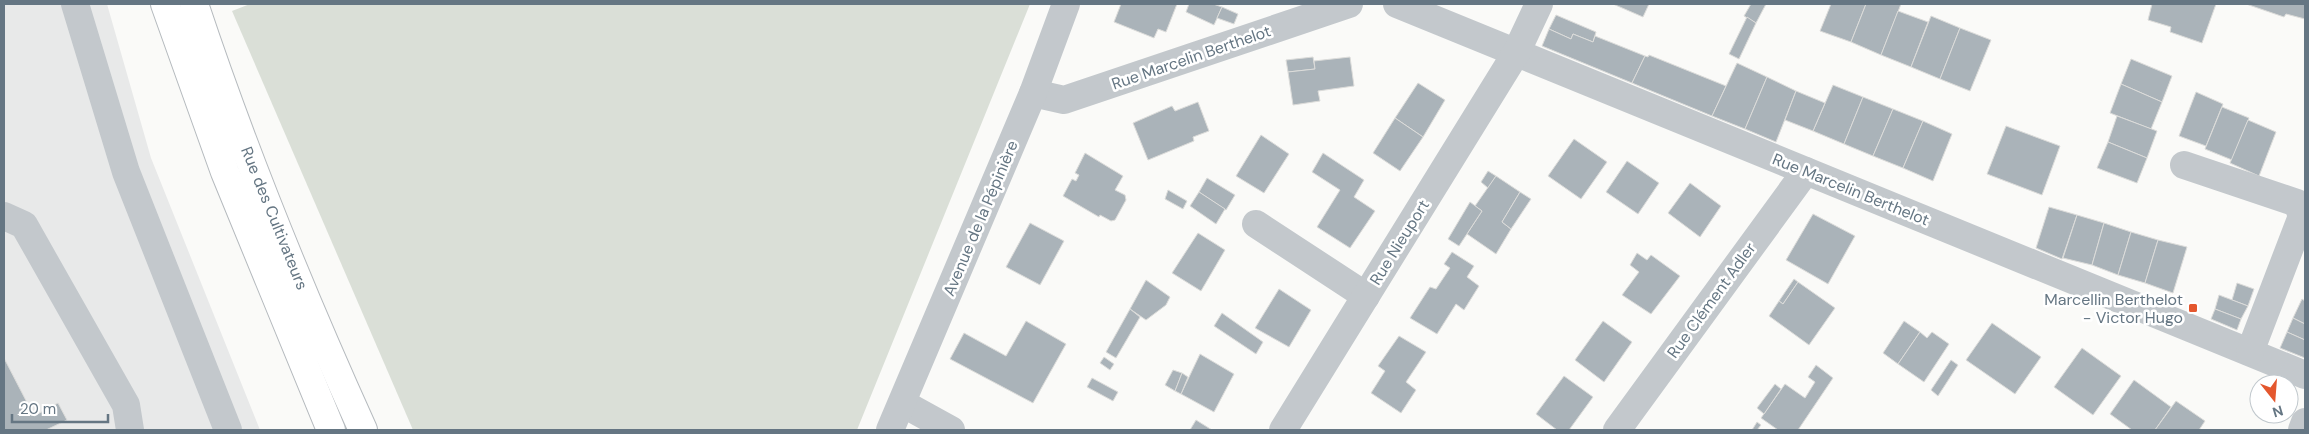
<svg xmlns="http://www.w3.org/2000/svg" width="2309" height="434" font-family="'DM Sans',sans-serif">
<style>
.built{fill:#e8e9e9}
.green{fill:#dadfd7}
.building{fill:#aab3b9;stroke:#dcdcda}
.lines{fill:none;stroke-linecap:round;stroke-linejoin:round}
.major-casing{stroke:#b5babe;stroke-width:30}
.minor{stroke:#c3c8cc;stroke-width:28}
.major{stroke:#fff;stroke-width:28}
.poi-dot{fill:#e4572e;stroke:#fff;stroke-width:2}
.labels{text-anchor:middle;stroke-width:5;stroke-linejoin:round;paint-order:stroke}
.street-label{font-size:16px;fill:#657683;stroke:#fff}
.poi-label{font-size:16px;fill:#657683;stroke:#fff;text-anchor:end}
</style>
<rect width="100%" height="100%" fill="#fafaf8"/>
<!-- built -->
<polygon class="built" points="4,4 107,4 151,158 260,430 4,430"/>
<!-- green -->
<polygon class="green" points="250,4 1030,4 857,430 413,430 232,11"/>
<!-- building -->
<g class="building">
<polygon points="1121,4 1177,4 1166,32 1158,29 1154,38 1114,22"/>
<polygon points="1189,4 1213,4 1222,7 1214,25 1186,12"/>
<polygon points="1613,4 1649,4 1643,17"/>
<polygon points="1751,4 1766,4 1756,23 1744,16"/>
<polygon points="1831,4 1866,4 1851,42 1820,31"/>
<polygon points="1866,4 1901,4 1881,55 1851,42"/>
<polygon points="2152,4 2216,4 2202,43 2170,32 2171,27 2148,20"/>
<polygon points="2246,4 2305,4 2305,19 2286,14 2284,17"/>
<polygon points="1222,7 1238,14 1234,24 1217,18"/>
<polygon points="1898,11 1928,22 1911,67 1881,55"/>
<polygon points="1556,15 1596,32 1593,42 1573,34 1571,39 1549,29"/>
<polygon points="1931,16 1960,28 1940,79 1911,67"/>
<polygon points="1747,17 1756,23 1739,59 1729,54"/>
<polygon points="1960,28 1991,40 1970,91 1940,79"/>
<polygon points="1549,29 1571,39 1573,34 1593,42 1595,36 1645,56 1632,83 1542,46"/>
<polygon points="1649,55 1726,86 1712,116 1632,83 1645,56 1648,57"/>
<polygon points="1313,57 1315,69 1288,72 1286,60"/>
<polygon points="1350,57 1354,86 1318,91 1320,101 1293,105 1288,72 1315,69 1314,61"/>
<polygon points="2131,59 2172,76 2162,102 2121,84"/>
<polygon points="1737,63 1767,77 1745,129 1712,116"/>
<polygon points="1767,77 1796,91 1776,142 1745,129"/>
<polygon points="1418,83 1445,100 1423,137 1395,118"/>
<polygon points="2121,84 2162,102 2151,129 2110,113"/>
<polygon points="1833,85 1863,97 1844,144 1813,131"/>
<polygon points="1796,91 1825,103 1813,131 1785,120"/>
<polygon points="2196,92 2223,104 2206,146 2179,136"/>
<polygon points="1863,97 1893,109 1873,156 1844,144"/>
<polygon points="1198,102 1209,131 1193,137 1194,141 1148,160 1133,123 1172,106 1175,111"/>
<polygon points="2222,107 2249,118 2232,160 2205,149"/>
<polygon points="1893,109 1923,121 1903,168 1873,156"/>
<polygon points="2117,116 2157,131 2147,158 2108,142"/>
<polygon points="1395,118 1423,137 1400,171 1373,153"/>
<polygon points="2248,120 2276,132 2259,176 2230,163"/>
<polygon points="1923,121 1952,134 1933,181 1903,168"/>
<polygon points="2006,126 2060,146 2042,195 1987,174"/>
<polygon points="1261,135 1289,154 1264,193 1236,176"/>
<polygon points="1574,139 1607,162 1581,199 1548,176"/>
<polygon points="2108,142 2147,158 2137,183 2097,168"/>
<polygon points="1085,153 1123,176 1115,190 1125,195 1126,200 1115,220 1111,221 1100,215 1099,217 1063,196 1072,179 1076,181 1079,175 1075,173"/>
<polygon points="1323,153 1364,180 1354,197 1375,211 1350,248 1317,227 1340,190 1312,172"/>
<polygon points="1627,161 1659,183 1638,214 1606,192"/>
<polygon points="1488,171 1496,176 1488,188 1481,182"/>
<polygon points="1496,176 1520,192 1502,222 1511,229 1496,254 1467,234 1482,211 1475,206"/>
<polygon points="1207,178 1235,195 1226,210 1199,192"/>
<polygon points="1690,183 1721,206 1700,237 1668,213"/>
<polygon points="1168,190 1187,201 1183,209 1165,199"/>
<polygon points="1199,192 1225,209 1216,224 1190,206"/>
<polygon points="1520,192 1531,199 1511,229 1502,222"/>
<polygon points="1470,202 1482,211 1459,246 1448,239"/>
<polygon points="2049,207 2077,215 2062,259 2036,248"/>
<polygon points="1813,214 1855,236 1828,284 1786,260"/>
<polygon points="2077,215 2104,223 2092,265 2063,258"/>
<polygon points="1030,223 1064,241 1040,285 1006,267"/>
<polygon points="2104,223 2131,232 2118,275 2092,265"/>
<polygon points="2131,232 2158,240 2145,283 2118,275"/>
<polygon points="1198,233 1225,250 1201,291 1172,273"/>
<polygon points="2158,240 2187,247 2173,293 2145,283"/>
<polygon points="1452,252 1474,266 1467,277 1479,286 1464,310 1456,304 1437,334 1410,318 1430,287 1436,289 1450,268 1444,264"/>
<polygon points="1637,253 1647,260 1651,255 1680,276 1651,314 1622,295 1639,272 1630,265"/>
<polygon points="1794,279 1798,282 1783,304 1779,301"/>
<polygon points="1146,280 1170,297 1166,305 1146,320 1130,309"/>
<polygon points="1798,282 1835,308 1809,345 1769,316 1779,301 1783,304"/>
<polygon points="2237,283 2254,289 2248,306 2232,300"/>
<polygon points="1279,289 1311,310 1289,347 1255,328"/>
<polygon points="2219,295 2248,306 2241,319 2215,309"/>
<polygon points="2302,299 2305,301 2305,324 2293,318"/>
<polygon points="1130,309 1140,317 1116,358 1106,352"/>
<polygon points="2215,309 2241,319 2237,330 2211,319"/>
<polygon points="1222,313 1263,342 1256,354 1214,326"/>
<polygon points="2293,318 2305,324 2305,340 2287,332"/>
<polygon points="1026,321 1066,344 1033,403 950,359 964,333 1006,356"/>
<polygon points="1603,321 1632,342 1604,382 1575,360"/>
<polygon points="1904,321 1920,332 1898,364 1883,353"/>
<polygon points="1992,323 2041,357 2015,394 1966,360"/>
<polygon points="1920,332 1927,338 1932,332 1949,344 1924,382 1898,364"/>
<polygon points="2287,332 2305,340 2305,358 2280,348"/>
<polygon points="1399,336 1426,352 1406,382 1416,390 1401,413 1371,393 1385,371 1378,366"/>
<polygon points="2082,348 2121,376 2093,415 2054,387"/>
<polygon points="1200,354 1234,374 1214,412 1181,394"/>
<polygon points="1104,357 1114,364 1110,370 1100,363"/>
<polygon points="4,358 34,416 58,403 67,420 46,430 4,430"/>
<polygon points="1951,360 1958,365 1938,396 1931,390"/>
<polygon points="1816,365 1833,378 1798,430 1778,430 1761,418 1785,384 1805,398 1815,382 1808,377"/>
<polygon points="1173,370 1182,373 1175,391 1165,385"/>
<polygon points="1182,373 1188,377 1181,394 1175,391"/>
<polygon points="1564,376 1593,397 1569,430 1557,430 1536,414"/>
<polygon points="1092,378 1118,392 1113,401 1087,387"/>
<polygon points="2134,380 2171,407 2155,430 2132,430 2110,414"/>
<polygon points="1775,384 1781,389 1764,414 1757,408"/>
<polygon points="2176,401 2205,421 2199,430 2155,430"/>
<polygon points="1196,420 1212,430 1190,430"/>
<polygon points="1757,422 1761,425 1757,430 1752,430"/>
</g>
<g class="lines">
<!-- major casing -->
<g class="major-casing">
<g id="major">
<polyline points="165,4 225,172 331,430"/>
<path d="M194 4C242 148 300 291 363 430"/>
</g>
</g>
<!-- minor -->
<g class="minor">
<polyline points="75,4 126,172 228,430"/>
<polyline points="1397,4 2305,375"/>
<polyline points="1033,93 1064,100 1349,4"/>
<polyline points="2184,165 2297,203 2302,216 2250,352"/>
<polyline points="4,216 24,225 126,405 130,430"/>
<polyline points="1256,224 1366,296"/>
<polyline points="902,403 951,430"/>
<polyline points="890,430 1033,93 1066,4"/>
<polyline points="1283,430 1516,53 1539,4"/>
<polyline points="1617,430 1806,171"/>
<polyline points="2302,430 2305,422"/>
</g>
<!-- major -->
<use href="#major" class="major"/>
</g>
<!-- markers -->
<rect class="poi-dot" x="2188" y="303" width="10" height="10" rx="2.5"/>
<g class="labels">
<!-- street labels -->
<g class="street-label">
<text transform="translate(1191 57) rotate(-19)" y="6">Rue Marcelin Berthelot</text>
<text transform="translate(1851 189) rotate(22)" y="6">Rue Marcelin Berthelot</text>
<text transform="translate(275 218) rotate(68)" y="6">Rue des Cultivateurs</text>
<text transform="translate(980 218) rotate(-67)" y="6">Avenue de la Pépinière</text>
<text transform="translate(1399 242) rotate(-58)" y="6">Rue Nieuport</text>
<text transform="translate(1711 300) rotate(-54)" y="6">Rue Clément Adler</text>
</g>
<!-- poi labels -->
<g class="poi-label">
<text x="2183" y="305">Marcellin Berthelot<tspan x="2183" dy="18">- Victor Hugo</tspan></text>
</g>
</g>
<!-- border -->
<rect width="2309" height="434" fill="none" stroke="#657683" stroke-width="10"/>
<!-- north arrow -->
<g transform="translate(2274 399) rotate(163)"><circle r="24" fill="#ffffff" stroke="#c1c8cd"/>
<path d="M0-4L9 19L0 12L-9 19Z" fill="#e4572e"/>
<text y="-8" font-size="14" font-weight="bold" text-anchor="middle" fill="#657683">N</text>
</g>
<!-- scale -->
<path d="M12 414v8h96v-8" fill="none" stroke="#657683" stroke-width="2.5"/>
<text x="20" y="414" font-size="15" fill="#657683" stroke="#ffffff" stroke-width="4" paint-order="stroke">20 m</text>
</svg>
